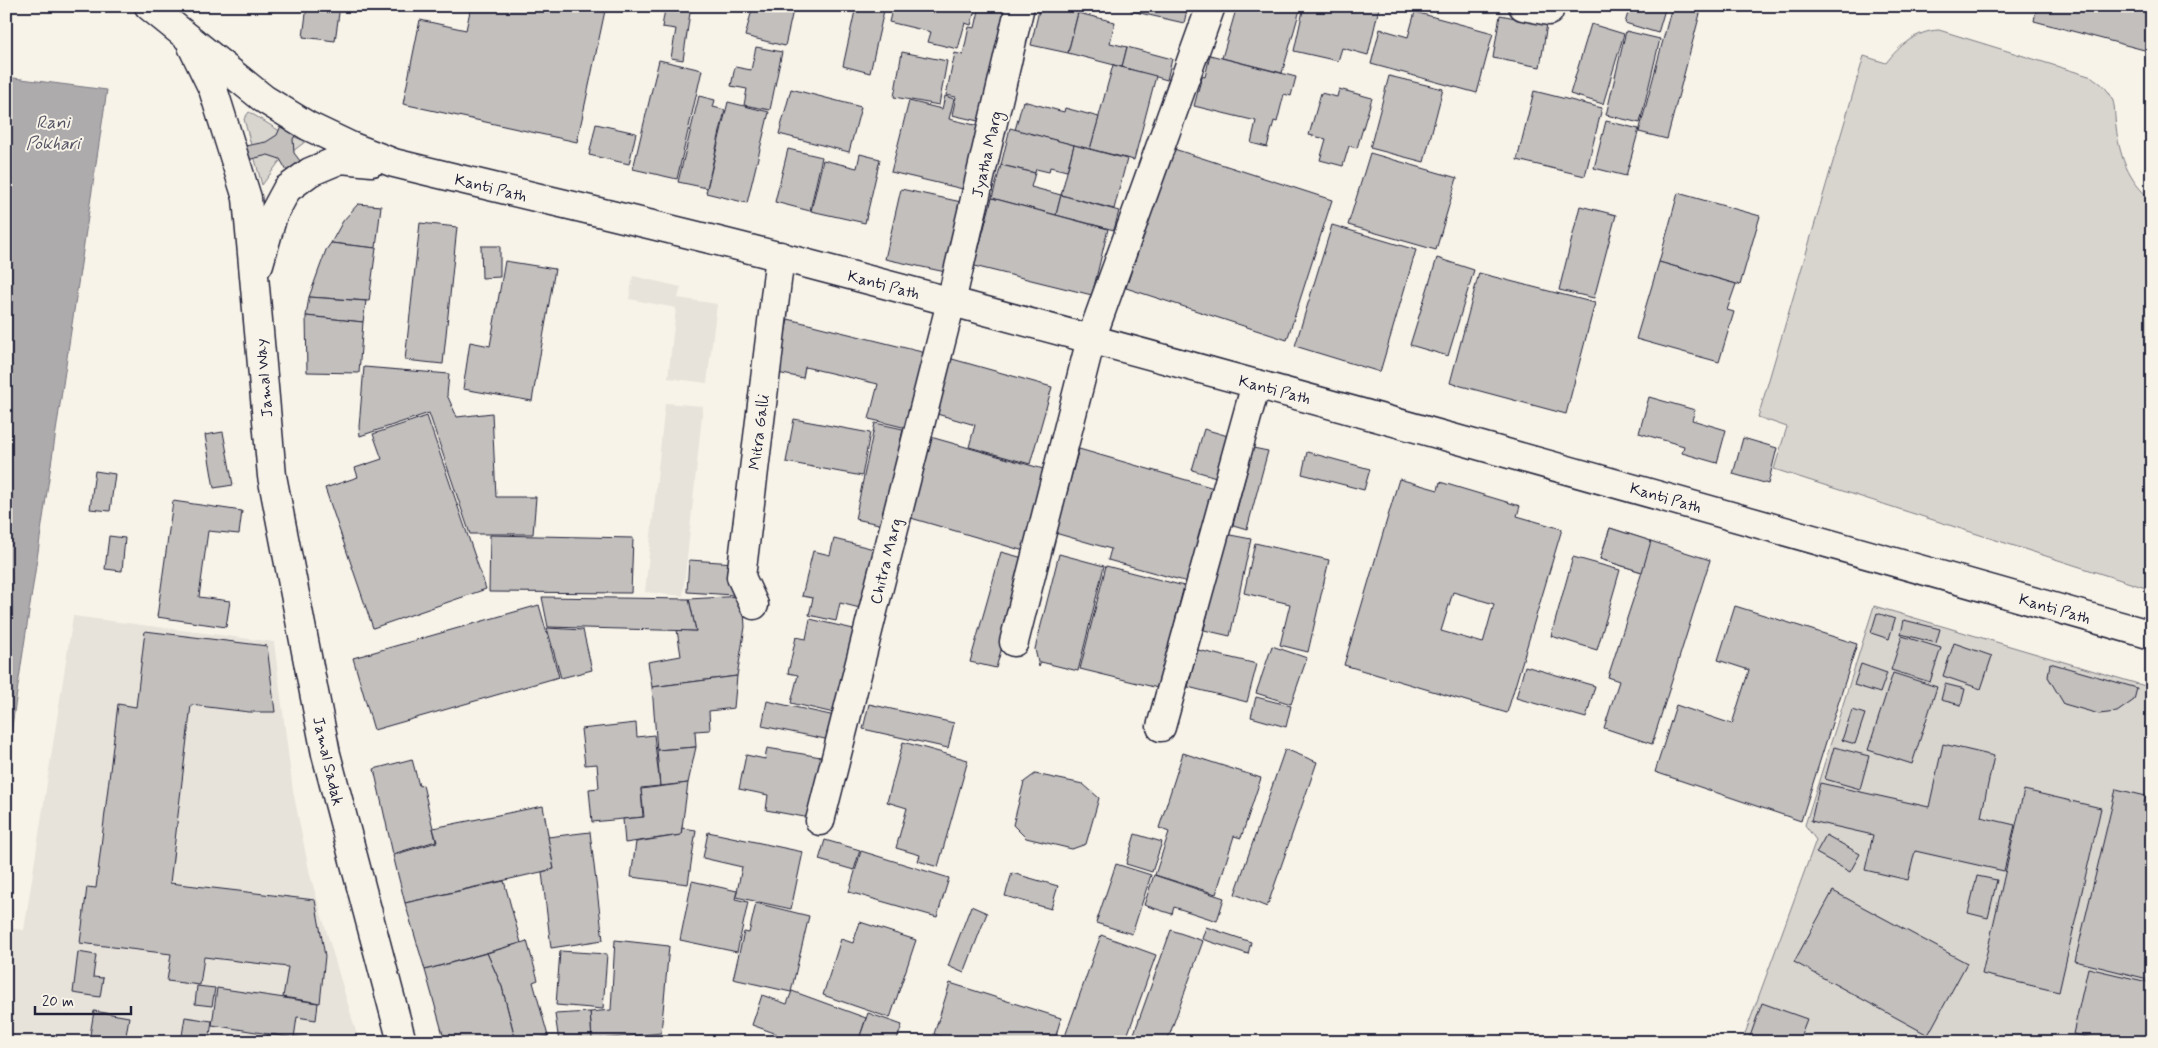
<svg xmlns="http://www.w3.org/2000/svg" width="2158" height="1048" font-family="Mynerve,sans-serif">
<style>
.built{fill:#e7e3db}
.green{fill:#d8d5cf;stroke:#7d7c85}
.water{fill:#aeabad;stroke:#76747f}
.building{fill:#c2bfbd;stroke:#22223b;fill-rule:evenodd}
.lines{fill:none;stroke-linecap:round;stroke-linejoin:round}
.minor-casing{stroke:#22223b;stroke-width:31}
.primary-casing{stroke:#22223b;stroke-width:31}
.minor{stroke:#f7f3e8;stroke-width:28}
.primary{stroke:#f7f3e8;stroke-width:28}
.labels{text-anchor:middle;stroke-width:4;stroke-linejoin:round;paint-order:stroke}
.street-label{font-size:16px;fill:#22223b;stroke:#f7f3e8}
.water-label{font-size:18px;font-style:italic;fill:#535263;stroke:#f7f3e8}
</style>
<rect width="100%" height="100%" fill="#f7f3e8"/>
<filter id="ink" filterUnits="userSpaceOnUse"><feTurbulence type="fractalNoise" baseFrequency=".02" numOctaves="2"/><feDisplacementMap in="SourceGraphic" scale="10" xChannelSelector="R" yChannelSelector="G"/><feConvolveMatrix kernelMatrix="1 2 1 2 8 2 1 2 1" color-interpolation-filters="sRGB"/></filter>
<g filter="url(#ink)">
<!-- built -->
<g class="built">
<polygon points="633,276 681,287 678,298 717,304 707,383 668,378 676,308 629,299"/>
<polygon points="665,403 703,406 683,596 645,592"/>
<polygon points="73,616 274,642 293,791 310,875 359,1042 6,1042 6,928 24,930"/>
</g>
<!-- green -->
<g class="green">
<path d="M1939 30 2092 77C2099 82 2106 87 2111 96 2116 106 2114 115 2116 126 2119 154 2128 182 2152 200V590L1774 469 1787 427 1758 417 1864 56 1886 63C1900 45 1916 31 1939 30Z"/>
<polygon points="249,112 283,133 306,141 279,162 262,185 244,119"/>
<polygon points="1874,606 2152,688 2152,1042 1742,1042 1816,840 1805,825"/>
</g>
<!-- water -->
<polygon class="water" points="6,77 107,90 6,766"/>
<!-- building -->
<g class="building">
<polygon points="307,6 340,6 335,41 303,37"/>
<polygon points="471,6 606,6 577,142 403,104 420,20 466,30"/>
<polygon points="650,6 691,6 683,60 671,58 676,29 662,27 665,9"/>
<polygon points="753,6 794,6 785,46 745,36"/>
<polygon points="817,6 848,6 847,13"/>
<polygon points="856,6 885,6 870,73 843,66"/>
<polygon points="893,6 976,6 971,25 965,23 958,49 928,42 931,32 889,22"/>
<polygon points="980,6 1005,6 986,90 987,123 952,115 956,97 946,95 955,53 963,55 969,27 975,28"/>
<polygon points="1040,6 1078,13 1068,53 1031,45"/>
<polygon points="1132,6 1188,6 1184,23 1131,11"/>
<polygon points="1237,6 1301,6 1282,73 1222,58"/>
<polygon points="1304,6 1379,8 1368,55 1342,48 1338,61 1294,51"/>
<polygon points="1630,6 1666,6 1658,33 1625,23"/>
<polygon points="1672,6 1702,6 1667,139 1639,132"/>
<polygon points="2037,6 2152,6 2152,52 2034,21"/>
<polygon points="1415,12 1493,33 1477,93 1371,64 1380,29 1408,37"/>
<polygon points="1078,13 1115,22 1110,43 1127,47 1122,67 1068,53"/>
<polygon points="1500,15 1547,24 1540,67 1493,58"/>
<polygon points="1591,24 1624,34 1603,104 1570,94"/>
<polygon points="1626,31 1660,39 1640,123 1606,115"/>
<polygon points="756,47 782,52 770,110 744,105 747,89 731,86 735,67 751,70"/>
<polygon points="1127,47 1172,59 1167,80 1122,67"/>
<polygon points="902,52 947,61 939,105 894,97"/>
<polygon points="1210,55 1296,77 1291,96 1284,94 1277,122 1274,121 1267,147 1251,143 1256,121 1194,106 1202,76 1205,77"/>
<polygon points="659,60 702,70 677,179 633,169"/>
<polygon points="1113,65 1156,76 1134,160 1090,149"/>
<polygon points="1389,76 1443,89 1424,162 1370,148"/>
<polygon points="791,89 861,107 849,152 779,134"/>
<polygon points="1339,89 1372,98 1357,148 1349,146 1343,166 1320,160 1326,139 1309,135 1321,93 1337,97"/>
<polygon points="1534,91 1602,108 1585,176 1517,160"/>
<polygon points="699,96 715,100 713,107 725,110 707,188 678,182"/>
<polygon points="945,96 954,99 949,119 979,126 963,189 891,172 909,101 942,109"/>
<polygon points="1023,101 1064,112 1065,108 1099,117 1090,149 1015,130"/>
<polygon points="728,102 769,112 747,203 706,193"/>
<polygon points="283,121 298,131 293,139 294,153 304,166 291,178 280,159 268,155 243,161 240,147 266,142 277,135"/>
<polygon points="1606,121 1639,129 1626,176 1594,168"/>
<polygon points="596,124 636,133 629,164 589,155"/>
<polygon points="1010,128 1074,145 1067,171 1050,167 1049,172 1036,169 1035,173 1001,165"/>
<polygon points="1074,145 1127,159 1114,209 1061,195"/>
<polygon points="1171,148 1332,200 1287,340 1126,288"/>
<polygon points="788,149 822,157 810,211 775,202"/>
<polygon points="1370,153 1457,178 1436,250 1348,225"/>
<polygon points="860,154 880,159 865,223 811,211 823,160 857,168"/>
<polygon points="1001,165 1035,173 1031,187 1061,195 1056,215 992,198"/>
<polygon points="901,189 966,203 950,273 885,259"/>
<polygon points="1678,193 1760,216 1740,285 1659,262"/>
<polygon points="1061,195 1119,211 1114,230 1056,215"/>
<polygon points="992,198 1108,229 1092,295 974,266"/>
<polygon points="358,204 381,206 376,248 331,243 343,221"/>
<polygon points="1580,206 1616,215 1594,298 1559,290"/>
<polygon points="420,223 457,227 443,364 405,360"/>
<polygon points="1332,225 1416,250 1380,372 1295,346"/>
<polygon points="331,243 376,248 369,301 309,297 326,250"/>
<polygon points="481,246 500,246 500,277 482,278"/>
<polygon points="1437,258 1474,270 1448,356 1410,345"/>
<polygon points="505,261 555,269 532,401 463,389 470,342 490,346"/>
<polygon points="1659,262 1736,284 1727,310 1734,312 1719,362 1636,339"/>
<polygon points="1479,273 1595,303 1566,414 1450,383"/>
<polygon points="309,297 366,301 363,322 306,316"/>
<polygon points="306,316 363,322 359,373 307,372"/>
<polygon points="788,319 926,353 907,428 869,419 878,384 805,367 803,378 777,373"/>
<polygon points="945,357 1052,387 1030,464 969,447 975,425 930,412"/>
<polygon points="364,367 449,374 447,395 457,417 492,413 496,497 536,497 533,534 470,534 429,413 360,436 359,427"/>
<polygon points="1649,397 1695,410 1692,420 1726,430 1717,463 1682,453 1684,446 1639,433"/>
<polygon points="427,416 486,589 373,628 325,488 358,477 355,468 382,459 373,434"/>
<polygon points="794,419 870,433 862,476 786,462"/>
<polygon points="875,423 903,429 884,525 855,519"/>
<polygon points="1204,429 1228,436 1216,477 1192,470"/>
<polygon points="223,432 233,485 214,488 205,435"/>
<polygon points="927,436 1054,472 1031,553 904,516"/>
<polygon points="1743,438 1777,448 1768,484 1733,474"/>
<polygon points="1253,448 1268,451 1247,529 1233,525"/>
<polygon points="1079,449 1214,488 1188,582 1108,560 1111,549 1055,533"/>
<polygon points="1307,452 1370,469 1364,490 1302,474"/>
<polygon points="95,471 115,474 110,511 90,509"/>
<path d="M1399 479 1438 490 1440 482 1520 506 1517 516 1562 529 1507 713 1344 665ZM1453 592 1494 604 1483 643 1441 631Z"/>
<polygon points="173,501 242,511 239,534 208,531 199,597 230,601 226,627 157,617"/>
<polygon points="1610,528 1710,560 1652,744 1604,728 1619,681 1608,677 1642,572 1600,559"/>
<polygon points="1610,528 1651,541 1642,572 1600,559"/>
<polygon points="1225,534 1251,539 1230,636 1204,630"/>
<polygon points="490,535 633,538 631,593 489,592"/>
<polygon points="109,536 125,538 122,571 105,569"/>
<polygon points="834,539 878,550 864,609 840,603 836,621 809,615 813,598 802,596 813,551 830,555"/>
<polygon points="1255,543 1329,560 1308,652 1280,645 1290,604 1244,593"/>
<polygon points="1001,552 1027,559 996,668 970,662"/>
<polygon points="1059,554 1104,566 1078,671 1041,662 1039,667 1035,649"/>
<polygon points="1573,557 1620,570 1597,650 1551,636"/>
<polygon points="689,560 735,563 733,595 687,592"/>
<polygon points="1106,566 1184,586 1158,688 1080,669"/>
<polygon points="743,596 745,627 737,676 652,687 648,662 681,656 677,630 696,631 689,599"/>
<polygon points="542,597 689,599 696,631 548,627"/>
<polygon points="539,605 559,677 374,730 353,658"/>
<polygon points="1735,606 1857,644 1801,821 1655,772 1676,705 1732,724 1749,670 1718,660"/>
<polygon points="1877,613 1895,619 1889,639 1871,633"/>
<polygon points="810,619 858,630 838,714 791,703 798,675 788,673 796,637 806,639"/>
<polygon points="1904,620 1940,629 1936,643 1901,634"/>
<polygon points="547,628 583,630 592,670 561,678"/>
<polygon points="145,631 267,646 275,712 249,712 191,705 170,883 315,900 325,956 320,1003 283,997 288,967 204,957 200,985 167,981 171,954 80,943 87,887 96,888 118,704 136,707"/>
<polygon points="1902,636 1941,648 1930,682 1891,670"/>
<polygon points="1954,643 1992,656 1981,689 1943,676"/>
<polygon points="1272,646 1307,658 1291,704 1256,693"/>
<polygon points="1198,650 1257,664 1247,702 1188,687"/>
<polygon points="2050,663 2137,688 2134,700 2117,712 2099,714 2064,704 2048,677"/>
<polygon points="1861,664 1887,673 1880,693 1854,685"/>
<polygon points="1525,666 1595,686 1586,718 1516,698"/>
<polygon points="1893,673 1937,687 1912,764 1868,750"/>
<polygon points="737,676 734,708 709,711 710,730 695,731 696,747 657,750 652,687"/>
<polygon points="1945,684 1965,689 1961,705 1941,700"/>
<polygon points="1256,697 1291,706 1286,727 1251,717"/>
<polygon points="767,701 835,716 830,740 762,726"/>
<polygon points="869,704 954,723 948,748 863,729"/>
<polygon points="1852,710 1865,714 1855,744 1842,740"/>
<polygon points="636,723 637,737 654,735 660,786 641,788 643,817 592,822 589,789 599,788 597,764 585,765 581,729"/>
<polygon points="903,742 968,760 938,867 918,861 920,855 896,848 907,808 887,802"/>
<polygon points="1943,744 1994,756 1981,817 2015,825 2004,871 1915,851 1908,880 1865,870 1873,835 1811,821 1820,783 1929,807"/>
<polygon points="696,747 688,783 660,786 657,750"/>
<polygon points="1834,747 1869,756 1860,789 1825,779"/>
<polygon points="767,748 821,757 810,818 766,810 768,795 739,789 746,755 765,759"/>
<polygon points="1285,749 1317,762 1267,907 1235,894"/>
<polygon points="1183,753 1261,778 1241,838 1234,836 1216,894 1155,875 1169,832 1159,828"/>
<polygon points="412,759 419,786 423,785 436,841 393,854 374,769"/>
<polygon points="1035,774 1083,784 1099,798 1086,844 1072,849 1026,838 1013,825 1024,782"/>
<polygon points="688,783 681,835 625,843 623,819 644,817 641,789"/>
<polygon points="2116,789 2146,796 2143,806 2152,808 2152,980 2075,961"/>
<polygon points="2024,790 2101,808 2059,992 1982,974"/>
<polygon points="543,806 554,869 405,903 393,855 437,842 433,828"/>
<polygon points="682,828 696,830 688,884 631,877 636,842 681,835"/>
<polygon points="590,832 603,940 551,948 542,872 554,869 548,837"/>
<polygon points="708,832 803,852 791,909 736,897 742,867 703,858"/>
<polygon points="1135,834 1162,842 1152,872 1126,864"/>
<polygon points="1826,835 1860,854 1850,872 1816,853"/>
<polygon points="825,840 860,850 854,870 819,860"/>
<polygon points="861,851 949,878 937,917 849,892"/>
<polygon points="1116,864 1151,875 1132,934 1096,923"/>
<polygon points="1012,873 1058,886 1051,909 1005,896"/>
<polygon points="1154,875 1224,898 1217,921 1174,907 1172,914 1144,905"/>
<polygon points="1977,876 1997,880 1988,918 1968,913"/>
<polygon points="504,881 521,943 425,970 405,903"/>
<polygon points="692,881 737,891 735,899 748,902 737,952 680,940"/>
<polygon points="1833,891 1967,963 1928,1035 1794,962"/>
<polygon points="756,903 809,916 791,992 733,979 744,932 749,933"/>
<polygon points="971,906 987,913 964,973 948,966"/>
<polygon points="860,922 916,940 890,1018 823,995 841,939 853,943"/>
<polygon points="1206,927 1251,942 1248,954 1202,939"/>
<polygon points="1171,930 1203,941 1167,1042 1131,1042"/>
<polygon points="1101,935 1156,955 1125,1042 1063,1042"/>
<polygon points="615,940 669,946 661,1033 592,1040 590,1012 611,1010"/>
<polygon points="527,941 538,980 533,982 548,1036 527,1042 516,1042 502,987 487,953"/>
<polygon points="560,951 607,954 603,1009 556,1005"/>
<polygon points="78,952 96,955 93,977 103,978 100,997 73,993"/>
<polygon points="487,953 502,987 516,1042 445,1042 425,970"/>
<polygon points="2088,968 2152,983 2152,1042 2109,1042 2073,1034"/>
<polygon points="950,983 1061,1018 1054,1042 958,1042 934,1034"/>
<polygon points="197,986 215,988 212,1006 195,1004"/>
<polygon points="217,988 318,1003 316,1020 297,1017 294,1038 212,1025"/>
<polygon points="792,991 866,1018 858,1042 774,1042 777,1034 752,1025 762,995 787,1004"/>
<polygon points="1762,1003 1807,1019 1798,1042 1748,1042"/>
<polygon points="94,1011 129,1017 125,1042 89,1041"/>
<polygon points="590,1012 592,1040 559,1042 555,1014"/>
<polygon points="868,1013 902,1025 896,1042 858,1042"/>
<polygon points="185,1017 212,1021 209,1042 181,1042"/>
<polygon points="268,1034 294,1038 294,1036 331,1042 266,1042"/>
</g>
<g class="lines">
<!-- minor casing -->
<g class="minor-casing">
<g id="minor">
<polyline points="1523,6 1549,11"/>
<polyline points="754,605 741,577 780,256"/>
<polyline points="1014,642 1091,339 1211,6"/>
<polyline points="1161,727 1256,384"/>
<polyline points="820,821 951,302 1020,6"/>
</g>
</g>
<!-- primary casing -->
<g class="primary-casing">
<g id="primary">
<path d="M149 6 264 99 308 126 350 146 394 163C524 195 655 224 785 258 1242 377 1697 506 2152 635"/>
<polyline points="192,46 213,89 247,198 272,476 326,754 402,1042"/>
<polyline points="259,264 273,215 287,189 310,172 341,159 372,162"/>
</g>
</g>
<!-- minor -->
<use href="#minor" class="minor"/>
<!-- primary -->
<use href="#primary" class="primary"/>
</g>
</g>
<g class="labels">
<!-- street labels -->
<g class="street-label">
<text transform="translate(986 154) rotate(-77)" y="6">Jyatha Marg</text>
<text transform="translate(491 187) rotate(14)" y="6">Kanti Path</text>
<text transform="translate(884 284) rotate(15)" y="6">Kanti Path</text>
<text transform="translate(263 378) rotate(-95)" y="6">Jamal Way</text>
<text transform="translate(1275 389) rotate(15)" y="6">Kanti Path</text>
<text transform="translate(758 432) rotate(-83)" y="6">Mitra Galli</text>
<text transform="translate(1666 497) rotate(16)" y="6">Kanti Path</text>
<text transform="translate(885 561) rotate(-76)" y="6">Chitra Marg</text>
<text transform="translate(2055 608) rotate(16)" y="6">Kanti Path</text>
<text transform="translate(329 761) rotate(77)" y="6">Jamal Sadak</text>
</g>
<!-- water labels -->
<g class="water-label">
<text x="53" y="128">Rani<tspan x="53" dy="21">Pokhari</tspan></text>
</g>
</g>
<!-- margin -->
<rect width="2158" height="1048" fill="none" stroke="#f7f3e8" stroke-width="25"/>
<rect x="12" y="12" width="2133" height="1023" fill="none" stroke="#22223b" stroke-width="2" filter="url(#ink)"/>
<!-- scale -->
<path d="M35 1006v8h96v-8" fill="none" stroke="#22223b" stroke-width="2.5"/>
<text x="42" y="1006" font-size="15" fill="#22223b" stroke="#f7f3e8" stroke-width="4" paint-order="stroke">20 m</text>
</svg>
